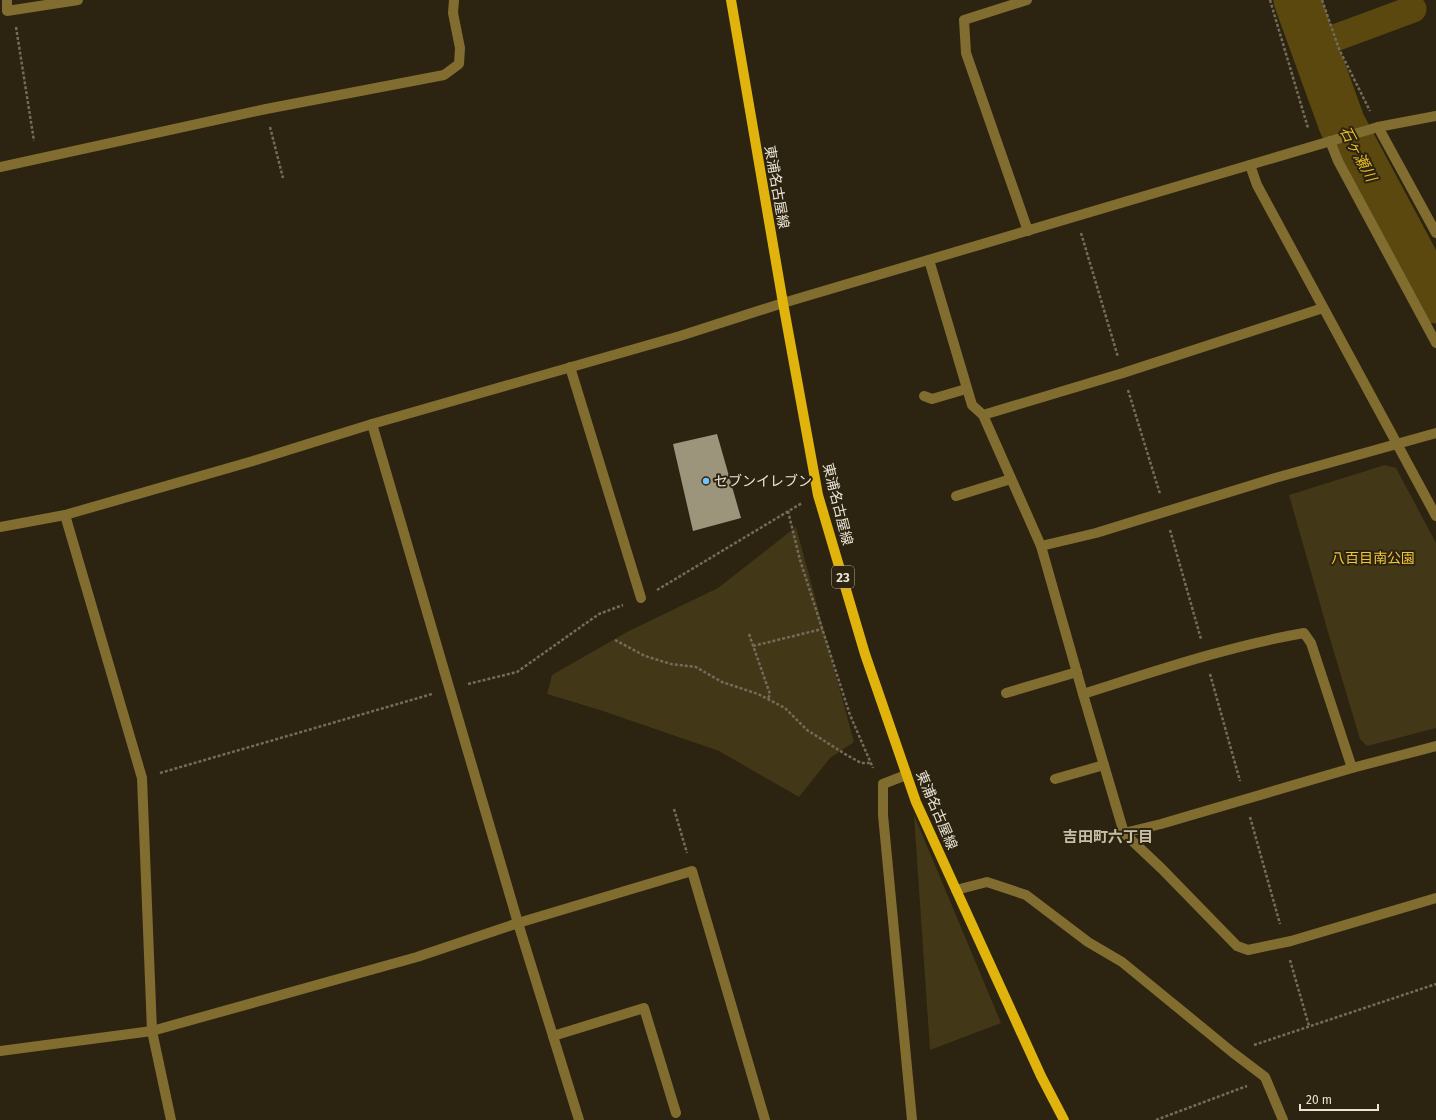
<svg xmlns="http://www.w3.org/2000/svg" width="1436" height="1120" font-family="'Fira Sans','Noto Sans JP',sans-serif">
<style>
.green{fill:#423717}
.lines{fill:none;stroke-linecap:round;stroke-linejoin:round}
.canal{stroke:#5a480e;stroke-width:27}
.river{stroke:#5a480e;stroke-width:47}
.building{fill:#9d947c}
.path{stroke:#736c5b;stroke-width:2.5;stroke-dasharray:3 2;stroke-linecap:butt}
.minor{stroke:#826d30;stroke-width:10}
.major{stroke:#e1b40d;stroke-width:10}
.poi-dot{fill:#73c1f6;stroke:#2c2410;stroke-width:1.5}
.labels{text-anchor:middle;stroke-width:4;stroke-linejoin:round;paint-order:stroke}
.shield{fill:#2c2410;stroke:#b0aa9b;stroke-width:1}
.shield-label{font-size:13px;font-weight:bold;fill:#e9e4d7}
.street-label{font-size:14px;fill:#e9e4d7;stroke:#2c2410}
.poi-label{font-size:14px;fill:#e9e4d7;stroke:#2c2410;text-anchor:start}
.park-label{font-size:14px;fill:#f3c536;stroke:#2c2410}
.water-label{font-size:15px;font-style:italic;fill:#eabd28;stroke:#2c2410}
.neighbourhood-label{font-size:15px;font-weight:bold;fill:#c7bea5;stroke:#2c2410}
</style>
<rect width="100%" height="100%" fill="#2c2410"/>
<!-- green -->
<g class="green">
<polygon points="1385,465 1396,468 1436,543 1436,728 1367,746 1360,739 1328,632 1289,495"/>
<polygon points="796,527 854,742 830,758 799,797 719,751 600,710 547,694 552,675 627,632 718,588"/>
<polygon points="914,815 1001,1023 930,1050"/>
</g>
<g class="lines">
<!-- canal -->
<polyline class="canal" points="1313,46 1413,9"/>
<!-- river -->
<polyline class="river" points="1297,0 1342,124 1436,300"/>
</g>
<!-- building -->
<polygon class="building" points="717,434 741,518 693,531 673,444"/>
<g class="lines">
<!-- path -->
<g class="path">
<polyline points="1270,0 1308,128"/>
<polyline points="1322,0 1339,49 1370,111"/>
<polyline points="16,27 34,141"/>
<polyline points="270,127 283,178"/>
<polyline points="1081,233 1118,357"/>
<polyline points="1128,390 1160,494"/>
<polyline points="788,511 800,560 850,715 873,768"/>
<polyline points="1170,530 1201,639"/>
<polyline points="657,590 802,503"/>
<polyline points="749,634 770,694 768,699"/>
<polyline points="615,640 645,656 671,664 696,667 722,682 758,694 785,708 807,730 845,754 861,763 870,763"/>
<polyline points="753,646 822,629"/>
<polyline points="1210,674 1240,781"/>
<polyline points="468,684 517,672 599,614 623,605"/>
<polyline points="160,773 432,694"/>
<polyline points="674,809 687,853"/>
<polyline points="1250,817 1280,924"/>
<polyline points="1290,960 1309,1026"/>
<polyline points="1254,1045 1436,984"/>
<polyline points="1156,1120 1247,1086"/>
</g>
<!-- minor -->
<g class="minor">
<polyline points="7,0 7,11 78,0"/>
<polyline points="1027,0 964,20 966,53 1028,231"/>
<polyline points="1378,127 1436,233"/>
<polyline points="1330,141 1338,161 1436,343"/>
<polyline points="1250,165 1257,185 1436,516"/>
<polyline points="0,167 266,109 444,75 459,64 460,48 453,13 454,0"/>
<polyline points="929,260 972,405 983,415 1041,546 1083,694 1124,833 1162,869 1237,946 1248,950 1291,941 1436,898"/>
<polyline points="570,367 641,598"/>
<polyline points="924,396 932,399 966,389"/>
<polyline points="983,415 1123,373 1323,308"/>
<polyline points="372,424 518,923 579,1120"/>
<polyline points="956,496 1011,479"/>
<polyline points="65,515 142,778 152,1031 171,1120"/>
<polyline points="0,527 65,515 253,461 372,424 680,336 783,303 1378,127 1436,116"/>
<polyline points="1041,546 1096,533 1275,478 1436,433"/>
<polyline points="1006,693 1077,672"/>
<path d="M1083 694C1156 671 1229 646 1304 633L1311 643 1352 768"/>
<polyline points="906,775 883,784 883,815 912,1120"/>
<polyline points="1055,779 1104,765"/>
<polyline points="1124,833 1161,824 1352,768 1436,746"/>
<polyline points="956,890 987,882 1026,895 1088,942 1122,962 1232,1052 1265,1077 1283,1120"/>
<polyline points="553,1036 644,1008 676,1113"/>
<polyline points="0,1051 152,1031 417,957 518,923 692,871 765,1120"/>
</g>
<!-- major -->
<polyline class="major" points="731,0 783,303 818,495 865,654 916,802 1041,1076 1064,1120"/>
</g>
<!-- markers -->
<circle class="poi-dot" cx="706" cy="481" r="4"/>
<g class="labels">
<!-- shield labels -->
<rect class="shield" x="832" y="566" width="22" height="22" rx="3"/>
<g class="shield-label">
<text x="843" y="582">23</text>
</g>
<!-- street labels -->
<g class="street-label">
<text transform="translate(777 187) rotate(80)" y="5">東浦名古屋線</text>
<text transform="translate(838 504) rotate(76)" y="5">東浦名古屋線</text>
<text transform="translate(937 810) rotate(67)" y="5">東浦名古屋線</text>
</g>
<!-- poi labels -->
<g class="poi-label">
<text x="714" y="486">セブンイレブン</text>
</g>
<!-- park labels -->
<g class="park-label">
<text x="1373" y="563">八百目南公園</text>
</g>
<!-- water labels -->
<g class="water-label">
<text transform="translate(1358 154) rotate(62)" y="5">石ヶ瀬川</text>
</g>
<!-- neighbourhood labels -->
<g class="neighbourhood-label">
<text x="1108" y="842">吉田町六丁目</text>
</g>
</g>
<!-- scale -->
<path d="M1300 1104v6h78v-6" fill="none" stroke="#e9e4d7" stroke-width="2"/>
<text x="1306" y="1104" font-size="12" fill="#e9e4d7" stroke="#2c2410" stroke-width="3" paint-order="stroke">20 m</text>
</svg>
